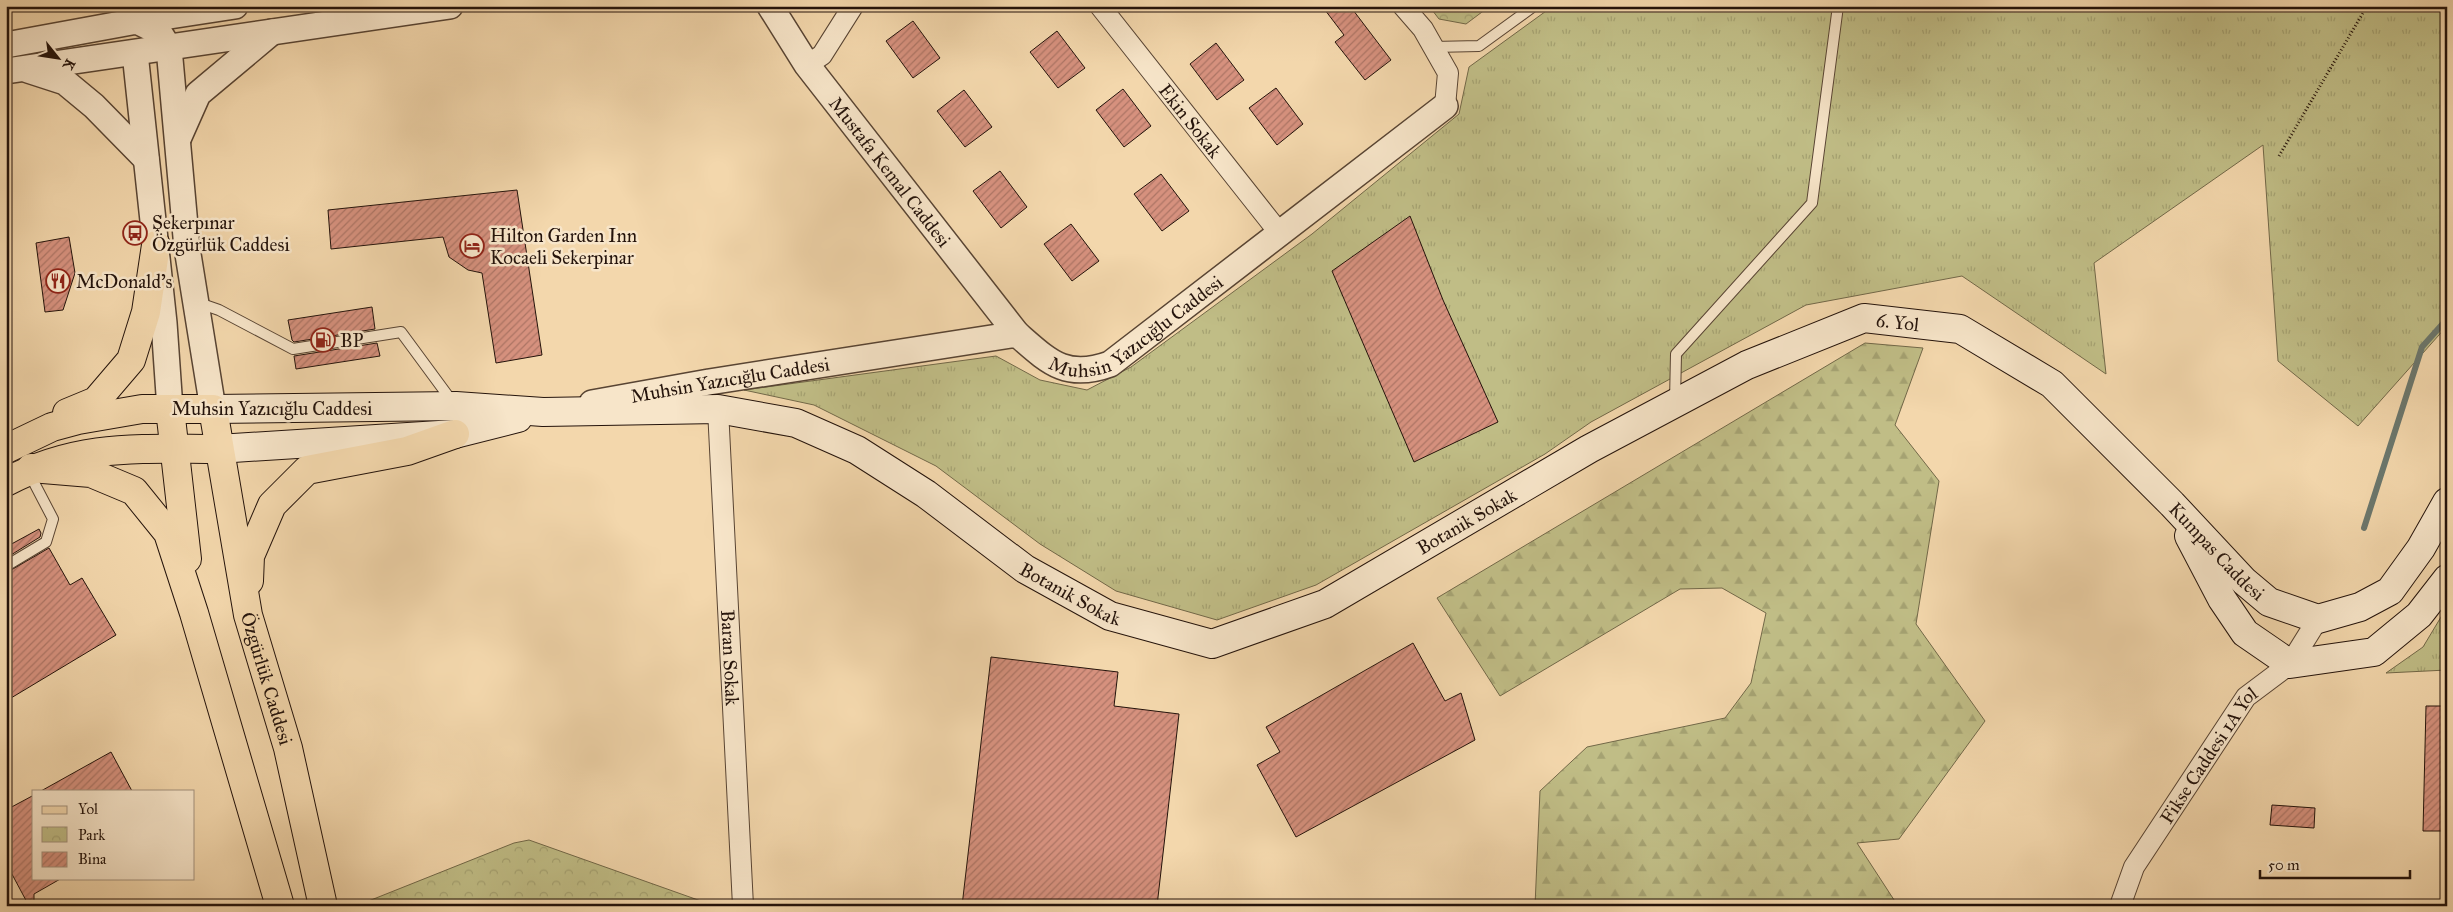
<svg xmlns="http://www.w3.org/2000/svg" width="2453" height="912" font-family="'IM FELL Great Primer',serif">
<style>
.grass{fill:url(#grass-tufts);stroke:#726848}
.forest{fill:url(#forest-firs);stroke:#726848}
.park{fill:url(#park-crowns);stroke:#726848}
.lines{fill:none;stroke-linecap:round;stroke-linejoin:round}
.stream{stroke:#6b776d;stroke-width:6}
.building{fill:url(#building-hatch);stroke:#24130b}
.service-casing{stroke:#584433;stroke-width:12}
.minor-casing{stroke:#584433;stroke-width:22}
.tertiary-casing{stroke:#584433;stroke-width:28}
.secondary-casing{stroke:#24130b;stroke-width:30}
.primary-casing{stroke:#24130b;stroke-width:30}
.path{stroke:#24130b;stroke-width:3;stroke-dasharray:1 2.5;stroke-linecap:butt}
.service{stroke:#f7e5c9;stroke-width:10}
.minor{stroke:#f7e5c9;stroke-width:20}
.tertiary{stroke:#f7e5c9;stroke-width:25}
.secondary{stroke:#f7e5c9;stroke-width:28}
.primary{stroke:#f3d7ac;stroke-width:28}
.labels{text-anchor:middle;stroke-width:5;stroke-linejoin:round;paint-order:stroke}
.street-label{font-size:19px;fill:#24130b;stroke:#f7e5c9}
.poi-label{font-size:19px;fill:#24130b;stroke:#f7e5c9;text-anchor:start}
</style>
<defs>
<pattern id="grass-tufts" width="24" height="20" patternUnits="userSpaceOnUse" patternTransform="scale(1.25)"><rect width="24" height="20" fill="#c0bd86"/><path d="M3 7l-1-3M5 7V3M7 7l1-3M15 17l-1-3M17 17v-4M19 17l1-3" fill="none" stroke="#a5a272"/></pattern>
<pattern id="forest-firs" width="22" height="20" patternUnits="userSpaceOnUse" patternTransform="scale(1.25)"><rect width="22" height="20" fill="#c0bd86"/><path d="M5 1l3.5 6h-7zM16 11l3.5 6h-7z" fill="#a5a272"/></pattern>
<pattern id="park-crowns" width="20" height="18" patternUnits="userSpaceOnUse" patternTransform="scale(1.25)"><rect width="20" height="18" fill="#c0bd86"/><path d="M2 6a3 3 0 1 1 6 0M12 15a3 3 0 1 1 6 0" fill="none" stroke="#a5a272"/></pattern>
<pattern id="building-hatch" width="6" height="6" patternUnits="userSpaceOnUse" patternTransform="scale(1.25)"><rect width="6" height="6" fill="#d6917e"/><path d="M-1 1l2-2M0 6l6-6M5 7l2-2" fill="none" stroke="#ad7565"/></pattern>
</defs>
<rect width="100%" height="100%" fill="#f3d7ac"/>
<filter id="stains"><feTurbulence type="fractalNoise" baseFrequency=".004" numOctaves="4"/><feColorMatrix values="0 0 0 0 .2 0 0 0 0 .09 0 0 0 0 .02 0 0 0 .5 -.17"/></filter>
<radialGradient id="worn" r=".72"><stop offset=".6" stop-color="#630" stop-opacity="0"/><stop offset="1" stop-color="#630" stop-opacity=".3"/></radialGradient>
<!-- grass -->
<g class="grass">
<polygon points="1553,6 2447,6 2447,326 2358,426 2278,361 2263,145 2094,263 2106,374 1962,276 1806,305 1591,422 1545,454 1316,585 1217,620 1116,591 1040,544 936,466 814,405 744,390 996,356 1040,380 1087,390 1131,367 1312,234 1459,114 1469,67"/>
<polygon points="2447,607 2447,670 2386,673 2423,647"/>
</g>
<!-- forest -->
<polygon class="forest" points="1865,343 1923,348 1895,425 1939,481 1916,624 1985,721 1899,839 1857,843 1898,906 1535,906 1540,791 1587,747 1725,718 1751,683 1766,613 1722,588 1680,589 1500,696 1437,598"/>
<!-- park -->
<g class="park">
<polygon points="1429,6 1490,6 1466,24 1439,19"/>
<polygon points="529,840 715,906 356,906 514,843"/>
</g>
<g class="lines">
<!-- stream -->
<polyline class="stream" points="2364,528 2422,347 2447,319"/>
</g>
<!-- building -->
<g class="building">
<polygon points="1322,6 1350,6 1391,60 1365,80 1335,42 1344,35"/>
<polygon points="913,21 940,58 913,78 886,41"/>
<polygon points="1057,31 1085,68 1058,88 1030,52"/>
<polygon points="1216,43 1244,80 1217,100 1190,64"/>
<polygon points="1276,88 1303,124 1277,145 1249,108"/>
<polygon points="1123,89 1151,126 1124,147 1096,110"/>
<polygon points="964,90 992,127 965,147 937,111"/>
<polygon points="1000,171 1027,207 1001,228 973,191"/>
<polygon points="1161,174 1189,211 1162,231 1134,194"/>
<polygon points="517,190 542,355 496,363 482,273 468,270 449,257 443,237 331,249 328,210"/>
<polygon points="1410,216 1443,300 1498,422 1414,462 1332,271"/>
<polygon points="1071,224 1099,261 1072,281 1044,244"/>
<polygon points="69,237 75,273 63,310 45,312 36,243"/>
<polygon points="372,307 375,329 294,342 292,340 288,320"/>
<polygon points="377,343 380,356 296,369 294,356"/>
<polygon points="39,529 41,533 40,537 6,558 6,547"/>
<polygon points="49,548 70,585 82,578 116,635 6,701 6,573"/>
<polygon points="1413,643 1445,701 1461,693 1475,740 1296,837 1257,765 1280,752 1266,727"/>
<polygon points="991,657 1118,672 1114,706 1179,714 1157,906 962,906"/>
<polygon points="2426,706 2447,706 2447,831 2423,831"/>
<polygon points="111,752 132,791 41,791"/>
<polygon points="34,795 34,878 62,878 34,894 34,906 29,906 6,863 6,810"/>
<polygon points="2272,805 2315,808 2314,828 2270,825"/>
</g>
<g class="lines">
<!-- service casing -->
<g class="service-casing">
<g id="service">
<polyline points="1433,47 1479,46 1534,6"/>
<polyline points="196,302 219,310 293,349 401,332 454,404"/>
<polyline points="1675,401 1676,354 1812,203 1838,6"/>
<polyline points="6,566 46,542 53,519 29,473"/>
</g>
</g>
<!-- minor casing -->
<g class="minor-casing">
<g id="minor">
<path id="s1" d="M1100 6 1281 235"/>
<polyline points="1403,6 1423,29 1448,73 1445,106"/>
<polyline points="807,65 822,55 853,6"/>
<path id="s2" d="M718 409 743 906"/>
<path id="s3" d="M2120 906 2134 867 2246 697 2290 664 2318 619"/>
</g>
</g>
<!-- tertiary casing -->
<g class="tertiary-casing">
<g id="tertiary">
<path id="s4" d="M770 6 807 65 1017 334"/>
<polyline points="137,21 235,6"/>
<polyline points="6,45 137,21 159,32 169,48 187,248 213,409"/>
<polyline points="135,53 164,323 170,409"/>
<polyline points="28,70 65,82 94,106 146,159"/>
<polyline points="6,71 450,6"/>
<polyline points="178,139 198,94 272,32"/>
<path id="s5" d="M592 403 709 382 1017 334C1049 362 1066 380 1110 364L1445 106"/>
</g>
</g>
<!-- secondary casing -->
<g class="secondary-casing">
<g id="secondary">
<path id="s6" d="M213 409 456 406 543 412 718 409 796 423 857 450 926 494 1025 569 1110 616 1212 644 1325 604 1589 449 1747 365 1864 318 1960 329 2052 384 2172 504 2244 581 2269 602 2318 619 2360 607 2390 591 2421 548 2447 502"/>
<polyline points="218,449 455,434 518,418"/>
<polyline points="2189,536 2222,599 2245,633 2290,664 2374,652 2419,615 2447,579"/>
</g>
</g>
<!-- primary casing -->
<g class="primary-casing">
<g id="primary">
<polyline points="170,409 187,559"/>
<polyline points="67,413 96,401 131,360 146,312 156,245"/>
<path id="s7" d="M6 449 52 427 78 420 142 409H213L248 615 288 748 323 906"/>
<polyline points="31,468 91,473 134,491 168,533 194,613 280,906"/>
<path d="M6 482C79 443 139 449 218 449"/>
<polyline points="249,581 250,556 272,505 307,470 407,451 455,434"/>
</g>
</g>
<!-- path -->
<polyline class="path" points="2279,156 2367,6"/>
<!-- service -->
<use href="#service" class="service"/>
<!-- minor -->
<use href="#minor" class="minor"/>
<!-- tertiary -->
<use href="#tertiary" class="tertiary"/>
<!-- secondary -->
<use href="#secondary" class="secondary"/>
<!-- primary -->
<use href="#primary" class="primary"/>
</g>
<!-- icons -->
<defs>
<g id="bus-ring" transform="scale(1.25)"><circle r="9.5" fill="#f7e5c9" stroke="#8f2418" stroke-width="1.5"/><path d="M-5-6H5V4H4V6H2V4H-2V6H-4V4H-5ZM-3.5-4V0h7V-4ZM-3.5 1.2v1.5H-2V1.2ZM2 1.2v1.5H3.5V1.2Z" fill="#8f2418"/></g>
<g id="hotel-ring" transform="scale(1.25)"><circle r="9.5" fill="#f7e5c9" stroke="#8f2418" stroke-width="1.5"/><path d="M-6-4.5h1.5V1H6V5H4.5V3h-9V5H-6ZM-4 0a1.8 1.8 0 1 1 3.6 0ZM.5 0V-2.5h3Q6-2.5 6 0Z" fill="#8f2418"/></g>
<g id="restaurant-ring" transform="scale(1.25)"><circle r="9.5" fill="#f7e5c9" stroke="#8f2418" stroke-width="1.5"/><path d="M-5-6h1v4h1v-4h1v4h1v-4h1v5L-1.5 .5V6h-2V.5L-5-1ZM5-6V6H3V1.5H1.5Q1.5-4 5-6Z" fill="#8f2418"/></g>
<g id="fuel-ring" transform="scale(1.25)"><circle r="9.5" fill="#f7e5c9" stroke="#8f2418" stroke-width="1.5"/><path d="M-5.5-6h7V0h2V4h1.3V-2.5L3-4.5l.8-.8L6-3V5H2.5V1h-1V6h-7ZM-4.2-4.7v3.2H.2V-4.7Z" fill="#8f2418"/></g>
</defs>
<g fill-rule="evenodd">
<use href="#bus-ring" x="135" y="233"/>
<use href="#hotel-ring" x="472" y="246"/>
<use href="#restaurant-ring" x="58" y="281"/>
<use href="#fuel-ring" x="323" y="340"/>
</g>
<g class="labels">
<!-- street labels -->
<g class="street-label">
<text dy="7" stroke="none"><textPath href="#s1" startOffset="146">Ekin Sokak</textPath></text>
<text dy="7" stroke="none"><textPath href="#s4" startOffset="205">Mustafa Kemal Caddesi</textPath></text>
<text dy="7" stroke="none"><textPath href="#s5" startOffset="574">Muhsin Yazıcığlu Caddesi</textPath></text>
<text dy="7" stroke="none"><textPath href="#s6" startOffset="1825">6. Yol</textPath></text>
<text dy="7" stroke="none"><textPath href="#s5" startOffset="140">Muhsin Yazıcığlu Caddesi</textPath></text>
<text x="272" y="415">Muhsin Yazıcığlu Caddesi</text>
<text dy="7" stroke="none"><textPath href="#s6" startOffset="1344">Botanik Sokak</textPath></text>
<text dy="7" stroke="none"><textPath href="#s6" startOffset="2230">Kumpas Caddesi</textPath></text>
<text dy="7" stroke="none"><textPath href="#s6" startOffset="909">Botanik Sokak</textPath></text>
<text dy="7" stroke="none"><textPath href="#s2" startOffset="249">Baran Sokak</textPath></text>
<text dy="7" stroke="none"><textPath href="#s7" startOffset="489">Özgürlük Caddesi</textPath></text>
<text dy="7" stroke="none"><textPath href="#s3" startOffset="176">Fikse Caddesi 1A Yol</textPath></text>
</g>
<!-- poi labels -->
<g class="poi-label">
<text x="152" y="229">Şekerpınar<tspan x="152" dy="22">Özgürlük Caddesi</tspan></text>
<text x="490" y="242">Hilton Garden Inn<tspan x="490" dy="22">Kocaeli Sekerpinar</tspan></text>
<text x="76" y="288">McDonald's</text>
<text x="340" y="347">BP</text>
</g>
</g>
<!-- margin -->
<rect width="2453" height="912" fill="none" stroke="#f3d7ac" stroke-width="25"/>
<rect x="8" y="8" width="2438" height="897" fill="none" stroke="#24130b" stroke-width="2.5"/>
<rect x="12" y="12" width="2428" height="887" fill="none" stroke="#24130b"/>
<!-- legend -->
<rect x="32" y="790" width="162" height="90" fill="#f7e5c9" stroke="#a3917d"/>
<rect x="42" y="806" width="25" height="8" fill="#f3d7ac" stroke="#a3917d"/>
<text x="78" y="814" font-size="15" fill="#24130b">Yol</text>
<rect x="42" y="827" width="25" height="15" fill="url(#park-crowns)" stroke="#a3917d"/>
<text x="78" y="840" font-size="15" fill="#24130b">Park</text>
<rect x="42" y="852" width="25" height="15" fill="url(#building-hatch)" stroke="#a3917d"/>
<text x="78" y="864" font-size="15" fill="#24130b">Bina</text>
<!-- north arrow -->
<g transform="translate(58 58) rotate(120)" stroke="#f7e5c9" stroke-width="4" paint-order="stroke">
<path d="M0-4L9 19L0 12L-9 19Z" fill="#24130b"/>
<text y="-8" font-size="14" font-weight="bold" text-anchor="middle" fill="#24130b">K</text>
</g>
<!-- scale -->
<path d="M2260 870v8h150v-8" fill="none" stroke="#24130b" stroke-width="2.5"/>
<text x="2268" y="870" font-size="15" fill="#24130b" stroke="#f7e5c9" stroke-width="4" paint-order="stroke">50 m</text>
<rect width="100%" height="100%" filter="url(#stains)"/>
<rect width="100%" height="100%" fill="url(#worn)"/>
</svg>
